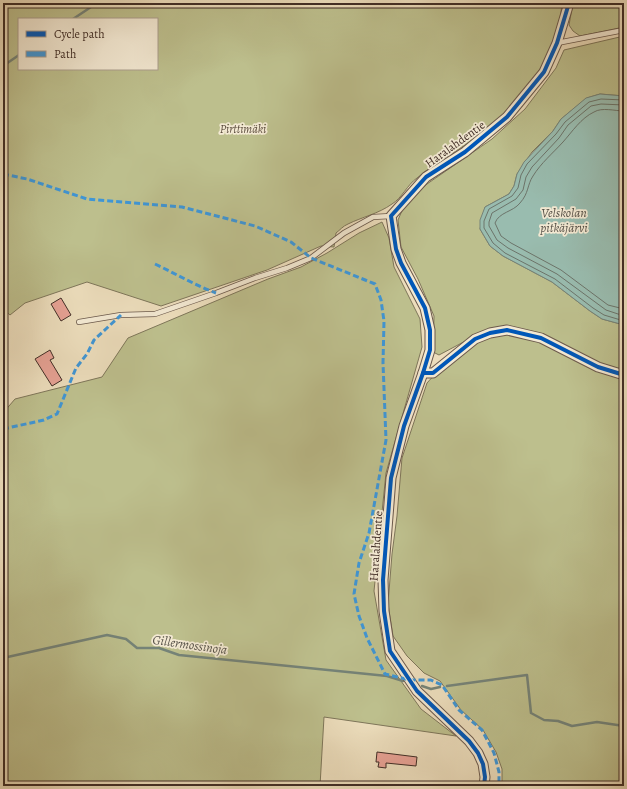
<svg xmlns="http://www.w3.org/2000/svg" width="627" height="789" font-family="Alegreya,serif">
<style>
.green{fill:#bdbf8d;stroke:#7e765a;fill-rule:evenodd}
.water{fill:#99bcaf;stroke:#758378}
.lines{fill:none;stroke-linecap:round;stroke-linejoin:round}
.shore{stroke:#6c746a;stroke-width:1}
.stream{stroke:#758378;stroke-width:2.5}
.building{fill:#e7a295;stroke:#402d26}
.service-casing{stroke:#6b594c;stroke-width:6}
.minor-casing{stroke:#6b594c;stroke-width:11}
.service{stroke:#f3e9d3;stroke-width:4.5}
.minor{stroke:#f3e9d3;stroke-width:9}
.quiet{stroke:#3f96d6;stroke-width:3;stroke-dasharray:6 3;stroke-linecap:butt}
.cycleway-casing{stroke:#f3e9d3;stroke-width:6}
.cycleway{stroke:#0057b8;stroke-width:4}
.labels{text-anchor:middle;stroke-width:3.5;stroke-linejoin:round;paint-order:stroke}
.park-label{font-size:12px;font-style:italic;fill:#594a3b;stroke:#f3e9d3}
.street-label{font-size:12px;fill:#402d26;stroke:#f3e9d3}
.water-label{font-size:13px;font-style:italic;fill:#565148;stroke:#f3e9d3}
</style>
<rect width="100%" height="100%" fill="#ecddbc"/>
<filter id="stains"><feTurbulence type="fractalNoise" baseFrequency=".005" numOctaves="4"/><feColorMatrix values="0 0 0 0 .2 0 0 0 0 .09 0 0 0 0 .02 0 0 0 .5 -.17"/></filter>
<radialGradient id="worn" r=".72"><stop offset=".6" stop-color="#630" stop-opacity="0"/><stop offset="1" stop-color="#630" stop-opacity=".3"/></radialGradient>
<!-- green -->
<g class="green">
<path d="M3 3H562C558 58 520 104 477 137 457 151 435 163 417 178 407 185 402 198 392 204 378 214 362 217 348 224 343 226 340 230 336 233L334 247 321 246 267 270 161 306 87 282 25 303 10 315 3 309ZM19 19H157V69H19Z"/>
<polygon points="573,3 624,3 624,27 580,36 573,31 569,25"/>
<polygon points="624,36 624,96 600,94 587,98 561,119 553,131 532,152 517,174 514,186 509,194 485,207 480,229 490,246 503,256 552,282 590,311 602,319 624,325 624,372 599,365 507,328 473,337 439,355 433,352 434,316 418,279 401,247 398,220 404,206 427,184 492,139 525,109 556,68 564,50"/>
<polygon points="382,222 389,238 394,267 420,319 422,347 386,473 374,591 386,660 421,709 456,736 324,717 320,786 3,786 3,413 15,399 102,377 128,338 268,279 301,267 327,253 359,233"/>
<path d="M506 333 540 341 624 377V786H502V769L496 752 483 730 461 710 440 681 424 673 407 656 393 636 388 604 392 554 397 516 402 458 427 383C439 369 474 340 491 335 496 334 501 334 506 333Z"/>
</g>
<!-- water -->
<polygon class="water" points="600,94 624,96 624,325 602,319 590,311 552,282 503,256 490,246 480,229 480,220 485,207 509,194 514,186 517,174 524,162 553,131 561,119 586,98"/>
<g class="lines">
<!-- shore -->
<g class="shore">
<polyline points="624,100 601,99 589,102 565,122 556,134 527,164 521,175 518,188 512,196 489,209 484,221 484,228 493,243 505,253 555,279 593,308 604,315 624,321"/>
<polyline points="624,105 601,104 591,106 568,125 559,138 532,167 526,177 523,190 516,199 492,213 489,222 489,226 497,240 508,248 557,274 606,310 624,316"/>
<path d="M624 111C615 111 602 107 594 112 581 118 572 132 563 142 553 153 541 163 533 176 527 185 529 193 520 203 513 212 499 212 495 223L501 236 511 243 561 270 608 305 624 309"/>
</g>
<!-- stream -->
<g class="stream">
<polyline points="73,19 97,3"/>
<polyline points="3,66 19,55"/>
<polyline points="3,658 107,635 126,639 137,648 159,648 179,655 387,676 403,681"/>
<polyline points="422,686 431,689 440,687"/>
<polyline points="447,686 527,675 531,713 544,720 558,721 572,726 597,722 624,726"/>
</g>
</g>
<!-- building -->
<g class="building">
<polygon points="61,298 71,315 61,321 51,304"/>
<polygon points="50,350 54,358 50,360 62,380 52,386 35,359"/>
<polygon points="377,752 417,757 416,766 386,763 386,768 378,767 379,762 376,762"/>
</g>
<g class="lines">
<!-- service casing -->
<g class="service-casing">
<g id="service">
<polyline points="557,43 624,30"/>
<polyline points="79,322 121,315 155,314 216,293 255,278 287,268 311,258 344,233 373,217 391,216"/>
</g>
</g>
<!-- minor casing -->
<g class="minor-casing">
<g id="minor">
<polyline points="423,373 433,373 475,339 490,333 507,330 541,338 598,367 624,375"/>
<polyline points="484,786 485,777 483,764 478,753 469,741 417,691 390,651 384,611 383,580 391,478 404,426 423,373 430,350 430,330 425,308 401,263 396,249 391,216 426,177 465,152 507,117 544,72 557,43 569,3"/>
</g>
</g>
<!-- service -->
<use href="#service" class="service"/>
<!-- minor -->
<use href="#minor" class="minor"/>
<!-- quiet -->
<g class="quiet">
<polyline points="3,174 27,179 87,199 182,207 255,226 291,242 311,258 375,284 381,300 384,321 383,363 386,440 369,533 359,563 354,594 359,616 367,638 385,674 410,680 431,680 442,685 459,710 482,730 494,753 499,772 499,786"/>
<path d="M155 264C176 274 195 285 216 293"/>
<polyline points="3,429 44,420 57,414 76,368 87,354 94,340 121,315"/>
</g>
<!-- cycleway casing -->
<g class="cycleway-casing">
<g id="cycleway">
<polyline points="423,373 433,373 475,339 490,333 507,330 541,338 598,367 624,375"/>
<polyline points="484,786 485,777 483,764 478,753 469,741 417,691 390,651 384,611 383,580 391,478 404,426 423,373 430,350 430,330 425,308 401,263 396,249 391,216 426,177 465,152 507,117 544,72 557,43 569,3"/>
</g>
</g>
<!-- cycleway -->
<use href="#cycleway" class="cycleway"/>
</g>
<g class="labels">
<!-- park labels -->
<g class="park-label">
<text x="243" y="133">Pirttimäki</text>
</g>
<!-- street labels -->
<g class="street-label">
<text transform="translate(455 144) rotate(-36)" y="4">Haralahdentie</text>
<text transform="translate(376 546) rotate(-86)" y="4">Haralahdentie</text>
</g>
<!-- water labels -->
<g class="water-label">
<text x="564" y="217">Velskolan<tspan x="564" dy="15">pitkäjärvi</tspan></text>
<text transform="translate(190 644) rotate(8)" y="5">Gillermossinoja</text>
</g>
</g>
<!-- margin -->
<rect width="627" height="789" fill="none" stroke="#ecddbc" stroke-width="16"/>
<rect x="4" y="4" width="619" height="781" fill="none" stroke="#402d26" stroke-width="2"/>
<rect x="8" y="8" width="611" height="773" fill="none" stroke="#402d26"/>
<!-- legend -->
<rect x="18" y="18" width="140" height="52" fill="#f3e9d3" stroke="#ab9e8e"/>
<rect x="26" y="31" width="20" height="6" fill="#0057b8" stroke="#ab9e8e"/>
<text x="54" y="38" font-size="12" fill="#402d26">Cycle path</text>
<rect x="26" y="51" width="20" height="6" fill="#3f96d6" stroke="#ab9e8e"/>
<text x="54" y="58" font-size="12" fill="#402d26">Path</text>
<rect width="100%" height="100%" filter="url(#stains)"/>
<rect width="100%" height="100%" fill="url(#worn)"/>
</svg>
